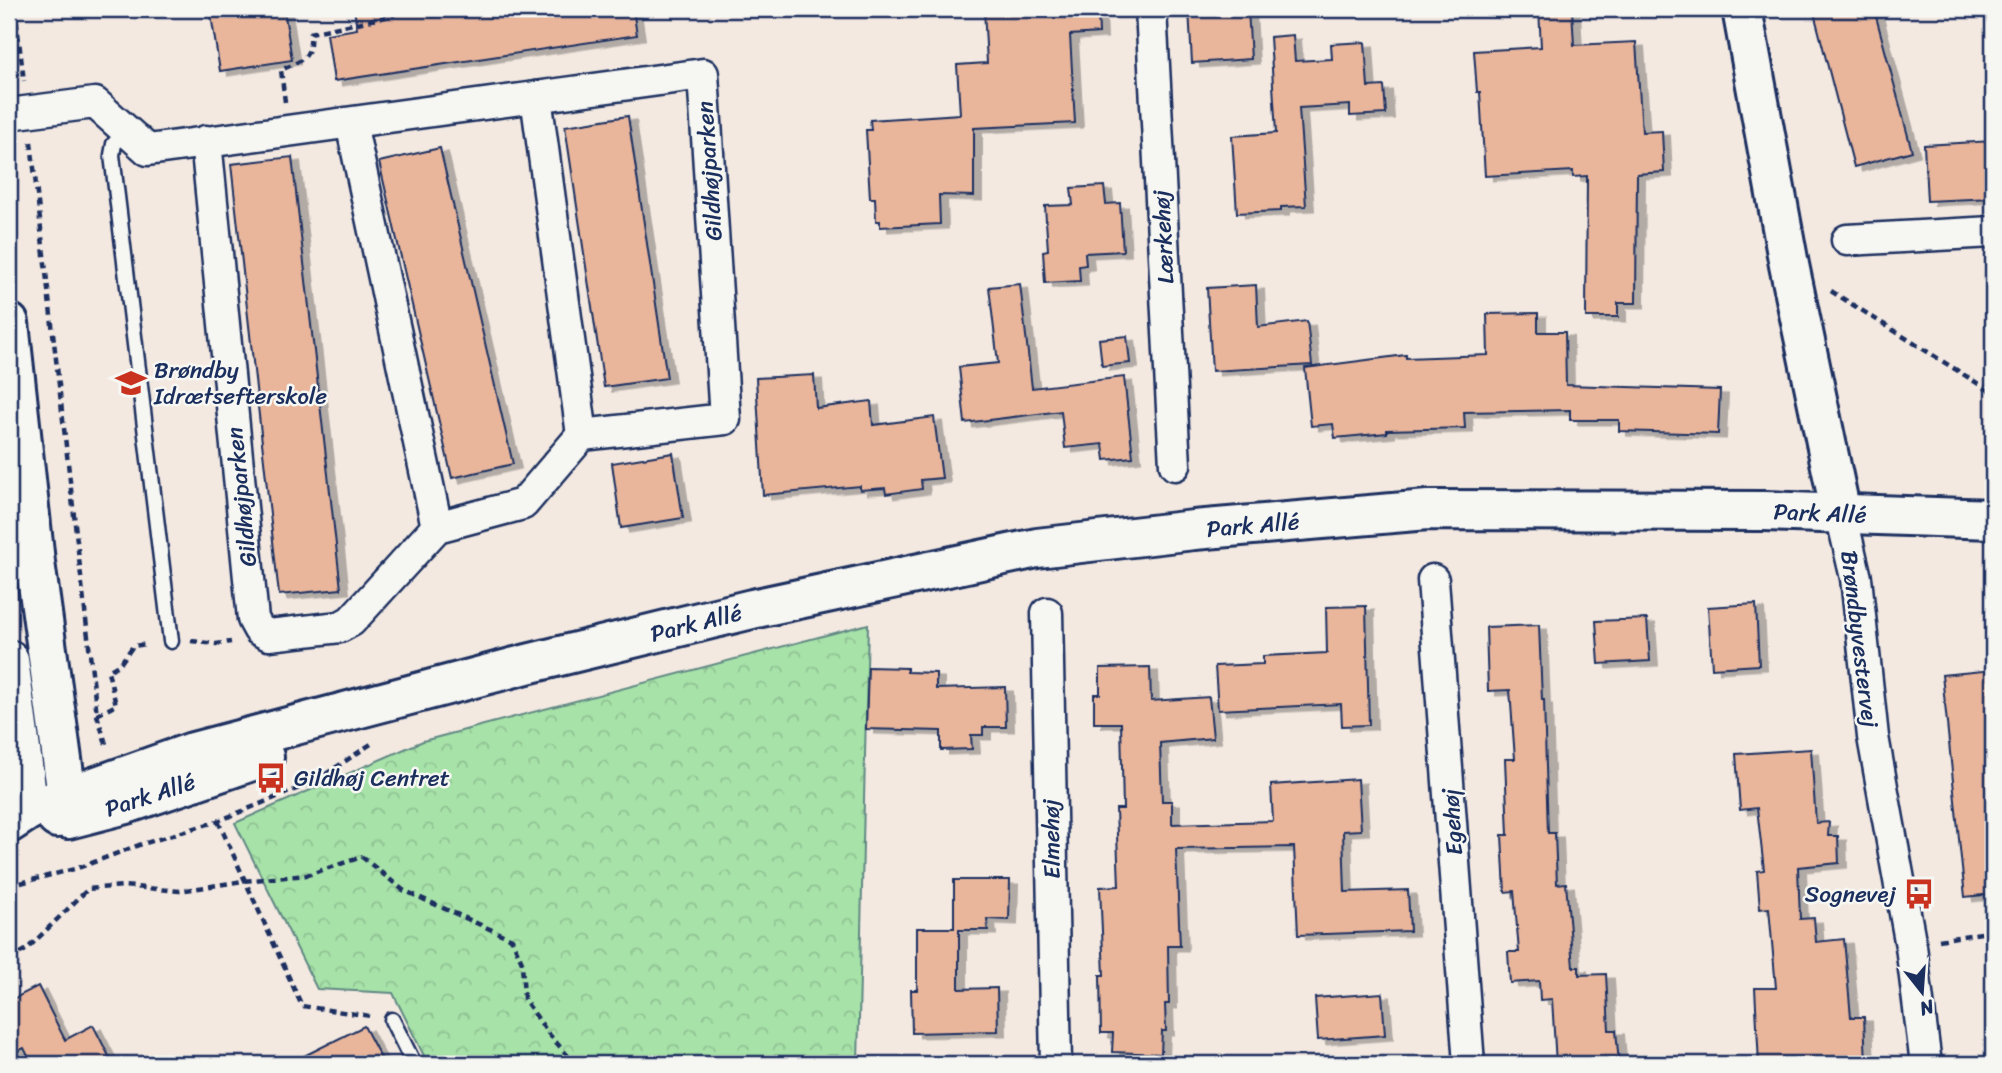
<svg xmlns="http://www.w3.org/2000/svg" width="2002" height="1073" font-family="Sriracha,sans-serif">
<style>
.forest{fill:url(#forest-crowns);stroke:#618883;stroke-width:2}
.building{fill:#e9b69c;stroke:#1b2f5e;stroke-width:2;filter:url(#shadow)}
.lines{fill:none;stroke-linecap:round;stroke-linejoin:round}
.lane-casing{stroke:#1b2f5e;stroke-width:19}
.street-casing{stroke:#1b2f5e;stroke-width:35}
.secondary-casing{stroke:#1b2f5e;stroke-width:44}
.path{stroke:#1b2f5e;stroke-width:4.5;stroke-dasharray:7 5;stroke-linecap:butt}
.lane{stroke:#f6f6f2;stroke-width:14}
.street{stroke:#f6f6f2;stroke-width:30}
.secondary{stroke:#f6f6f2;stroke-width:38}
.labels{text-anchor:middle;stroke-width:5;stroke-linejoin:round;paint-order:stroke}
.street-label{font-size:23px;fill:#1b2f5e;stroke:#f6f6f2}
.poi-label{font-size:23px;fill:#1b2f5e;stroke:#f6f6f2;text-anchor:start}
</style>
<defs>
<pattern id="forest-crowns" width="20" height="18" patternUnits="userSpaceOnUse" patternTransform="scale(1.75)"><rect width="20" height="18" fill="#a7e2a8"/><path d="M2 6a3 3 0 1 1 6 0M12 15a3 3 0 1 1 6 0" fill="none" stroke="#8fc293"/></pattern>
<filter id="shadow"><feDropShadow dx="8" dy="4.5" stdDeviation="0" flood-color="#0004"/></filter>
</defs>
<rect width="100%" height="100%" fill="#f3e9e1"/>
<filter id="ink" filterUnits="userSpaceOnUse"><feTurbulence type="fractalNoise" baseFrequency=".0143" numOctaves="2"/><feDisplacementMap in="SourceGraphic" scale="14" xChannelSelector="R" yChannelSelector="G"/><feConvolveMatrix kernelMatrix="1 2 1 2 8 2 1 2 1" color-interpolation-filters="sRGB"/></filter>
<g filter="url(#ink)">
<!-- forest -->
<polygon class="forest" points="868,624 858,1064 428,1064 393,993 317,989 235,823 423,741"/>
<!-- building -->
<g class="building">
<polygon points="210,9 284,9 292,60 220,71"/>
<polygon points="354,9 432,9 433,17 486,9 633,9 637,35 334,81 327,34 357,29"/>
<polygon points="984,9 1098,9 1099,33 1070,35 1075,123 974,128 974,196 939,195 940,224 880,227 880,221 876,221 875,198 870,198 866,130 871,130 870,120 960,114 957,65 987,63"/>
<polygon points="1189,9 1248,9 1251,59 1192,63"/>
<polygon points="1539,9 1572,9 1574,45 1636,42 1642,132 1662,131 1664,172 1637,174 1636,303 1618,303 1618,317 1586,317 1587,176 1573,177 1573,171 1485,176 1480,92 1477,92 1474,51 1541,47"/>
<polygon points="1813,9 1874,9 1912,151 1854,167"/>
<polygon points="1293,35 1295,61 1332,59 1331,44 1365,42 1368,87 1384,86 1386,114 1350,116 1350,105 1299,108 1306,206 1281,207 1281,211 1237,213 1232,136 1276,133 1270,37"/>
<polygon points="628,116 667,378 604,387 565,126"/>
<polygon points="1993,141 1993,198 1927,201 1924,145"/>
<polygon points="440,148 513,464 452,478 379,162"/>
<polygon points="292,157 341,589 279,595 231,164"/>
<polygon points="1104,186 1106,204 1120,203 1123,251 1085,253 1086,265 1079,266 1080,281 1045,283 1043,251 1048,250 1045,206 1073,205 1071,188"/>
<polygon points="1020,284 1032,388 1124,377 1133,457 1105,460 1103,444 1065,448 1061,411 965,423 959,367 998,363 989,287"/>
<polygon points="1256,285 1258,327 1307,321 1312,365 1212,371 1207,288"/>
<polygon points="1538,313 1538,332 1565,332 1566,385 1720,390 1718,434 1619,431 1619,420 1570,420 1570,410 1464,412 1465,428 1387,430 1387,433 1335,438 1333,424 1311,426 1305,368 1406,355 1406,358 1488,355 1487,314"/>
<polygon points="1127,336 1130,363 1102,366 1099,339"/>
<polygon points="814,375 816,408 871,401 873,425 934,417 942,478 921,480 922,489 886,494 885,488 860,490 860,486 763,495 756,378"/>
<polygon points="673,453 683,518 621,528 612,463"/>
<polygon points="1756,604 1759,665 1712,668 1708,607"/>
<polygon points="1366,606 1369,725 1342,726 1341,704 1218,710 1215,666 1263,664 1263,656 1327,653 1326,607"/>
<polygon points="1647,619 1650,661 1599,664 1596,621"/>
<polygon points="1539,625 1542,700 1544,700 1548,833 1555,833 1557,884 1566,883 1573,967 1579,967 1579,975 1606,974 1609,1030 1616,1030 1619,1064 1556,1064 1552,999 1540,1000 1539,981 1510,983 1508,952 1519,952 1514,891 1505,892 1502,835 1508,835 1505,759 1515,759 1510,690 1488,691 1486,627"/>
<polygon points="868,667 907,668 907,672 936,673 936,689 1005,687 1006,727 983,727 983,735 971,735 972,749 941,750 941,731 866,729"/>
<polygon points="1150,667 1151,701 1209,697 1213,738 1160,743 1162,801 1172,801 1172,824 1273,821 1271,785 1358,779 1361,830 1343,831 1345,892 1408,890 1410,931 1298,935 1294,847 1176,849 1180,946 1168,946 1169,1004 1165,1004 1166,1031 1162,1031 1161,1054 1112,1052 1113,1033 1101,1033 1100,975 1104,975 1100,887 1119,886 1116,809 1123,809 1121,723 1094,723 1094,694 1100,694 1100,668"/>
<polygon points="1993,670 1993,894 1965,897 1942,675"/>
<polygon points="1811,749 1816,823 1829,822 1828,836 1838,836 1839,863 1798,867 1800,919 1814,918 1816,942 1844,939 1851,1017 1864,1017 1866,1063 1759,1064 1755,988 1776,988 1769,908 1760,909 1757,871 1764,870 1757,808 1740,810 1736,754"/>
<polygon points="954,880 1010,880 1009,920 987,919 988,930 959,930 959,989 997,988 998,1031 912,1033 911,990 917,990 917,928 954,928"/>
<polygon points="38,986 65,1040 93,1025 113,1064 17,1064 29,1058 24,1048 9,1055 9,1001"/>
<polygon points="1382,993 1385,1035 1318,1040 1315,998"/>
<polygon points="364,1026 384,1064 288,1064"/>
</g>
<g class="lines">
<!-- lane casing -->
<g class="lane-casing">
<g id="lane">
<polyline points="126,131 114,144 112,155 171,641"/>
<polyline points="392,1020 414,1064"/>
</g>
</g>
<!-- street casing -->
<g class="street-casing">
<g id="street">
<polyline points="1151,9 1175,465"/>
<polyline points="536,97 582,435"/>
<path d="M9 114 95 103 148 150C333 124 518 100 703 74L725 419 582 435 523 504 437 527 351 621 340 627 269 635 259 630 253 619 206 141"/>
<polyline points="351,123 437,527"/>
<polyline points="1847,240 1993,232"/>
<polyline points="1841,514 1856,578 1873,737 1911,946 1926,1064"/>
<polyline points="1433,580 1469,1064"/>
<polyline points="1047,613 1056,1064"/>
</g>
</g>
<!-- secondary casing -->
<g class="secondary-casing">
<g id="secondary">
<polyline points="1742,9 1789,265 1841,514"/>
<polyline points="9,323 35,562 67,796 57,818"/>
<polyline points="9,660 29,810"/>
<polyline points="68,819 126,804 264,757"/>
<polyline points="9,823 29,810 193,752 527,664 752,609 1037,548 1194,530 1428,510 1764,511 1993,519"/>
</g>
</g>
<!-- path -->
<g class="path">
<polyline points="15,9 24,81"/>
<path d="M285 102 281 70C302 60 312 59 310 33L395 15"/>
<polyline points="31,142 97,715 107,747"/>
<polyline points="1831,291 1993,393"/>
<polyline points="191,641 216,644 231,642"/>
<polyline points="97,715 116,705 108,671 120,664 133,646 148,644"/>
<polyline points="218,821 302,1006 370,1016"/>
<polyline points="9,886 78,868 139,845 218,821 314,782 371,744"/>
<polyline points="1939,940 1993,931"/>
<polyline points="9,959 26,950 88,889 123,886 180,891 243,881 307,875 362,857 403,890 512,939 522,962 524,999 548,1033 575,1064"/>
</g>
<!-- lane -->
<use href="#lane" class="lane"/>
<!-- street -->
<use href="#street" class="street"/>
<!-- secondary -->
<use href="#secondary" class="secondary"/>
</g>
</g>
<!-- icons -->
<defs>
<g id="school-bare" transform="scale(2.415)"><path d="M0-5L7-2L0 1L-7-2ZM-4 1L0 2.5L4 1V4Q0 6-4 4Z" fill="#c8321e" stroke="#f6f6f2" stroke-width="2.5" paint-order="stroke"/></g>
<g id="bus-bare" transform="scale(2.415)"><path d="M-5-6H5V4H4V6H2V4H-2V6H-4V4H-5ZM-3.5-4V0h7V-4ZM-3.5 1.2v1.5H-2V1.2ZM2 1.2v1.5H3.5V1.2Z" fill="#c8321e" stroke="#f6f6f2" stroke-width="2.5" paint-order="stroke"/></g>
</defs>
<g fill-rule="evenodd">
<use href="#school-bare" x="131" y="383"/>
<use href="#bus-bare" x="271" y="778"/>
<use href="#bus-bare" x="1919" y="894"/>
</g>
<g class="labels">
<!-- street labels -->
<g class="street-label">
<text transform="translate(709 171) rotate(-94)" y="8">Gildhøjparken</text>
<text transform="translate(1163 237) rotate(-93)" y="8">Lærkehøj</text>
<text transform="translate(241 497) rotate(-96)" y="8">Gildhøjparken</text>
<text transform="translate(1820 513) rotate(2)" y="8">Park Allé</text>
<text transform="translate(1253 525) rotate(-5)" y="8">Park Allé</text>
<text transform="translate(696 623) rotate(-14)" y="8">Park Allé</text>
<text transform="translate(1860 639) rotate(83)" y="8">Brøndbyvestervej</text>
<text transform="translate(150 795) rotate(-18)" y="8">Park Allé</text>
<text transform="translate(1452 822) rotate(-94)" y="8">Egehøj</text>
<text transform="translate(1051 839) rotate(-91)" y="8">Elmehøj</text>
</g>
<!-- poi labels -->
<g class="poi-label">
<text x="154" y="378">Brøndby<tspan x="154" dy="26">Idrætsefterskole</tspan></text>
<text x="294" y="786">Gildhøj Centret</text>
<text x="1896" y="902" text-anchor="end">Sognevej</text>
</g>
</g>
<!-- margin -->
<rect width="2002" height="1073" fill="none" stroke="#f6f6f2" stroke-width="35"/>
<rect x="18" y="18" width="1967" height="1038" fill="none" stroke="#1b2f5e" stroke-width="2.5" filter="url(#ink)"/>
<!-- north arrow -->
<g transform="translate(1922 992) rotate(163)" stroke="#f6f6f2" stroke-width="5" paint-order="stroke">
<path d="M0-5L12 26L0 18L-12 26Z" fill="#1b2f5e"/>
<text y="-10" font-size="19" font-weight="bold" text-anchor="middle" fill="#1b2f5e">N</text>
</g>
</svg>
